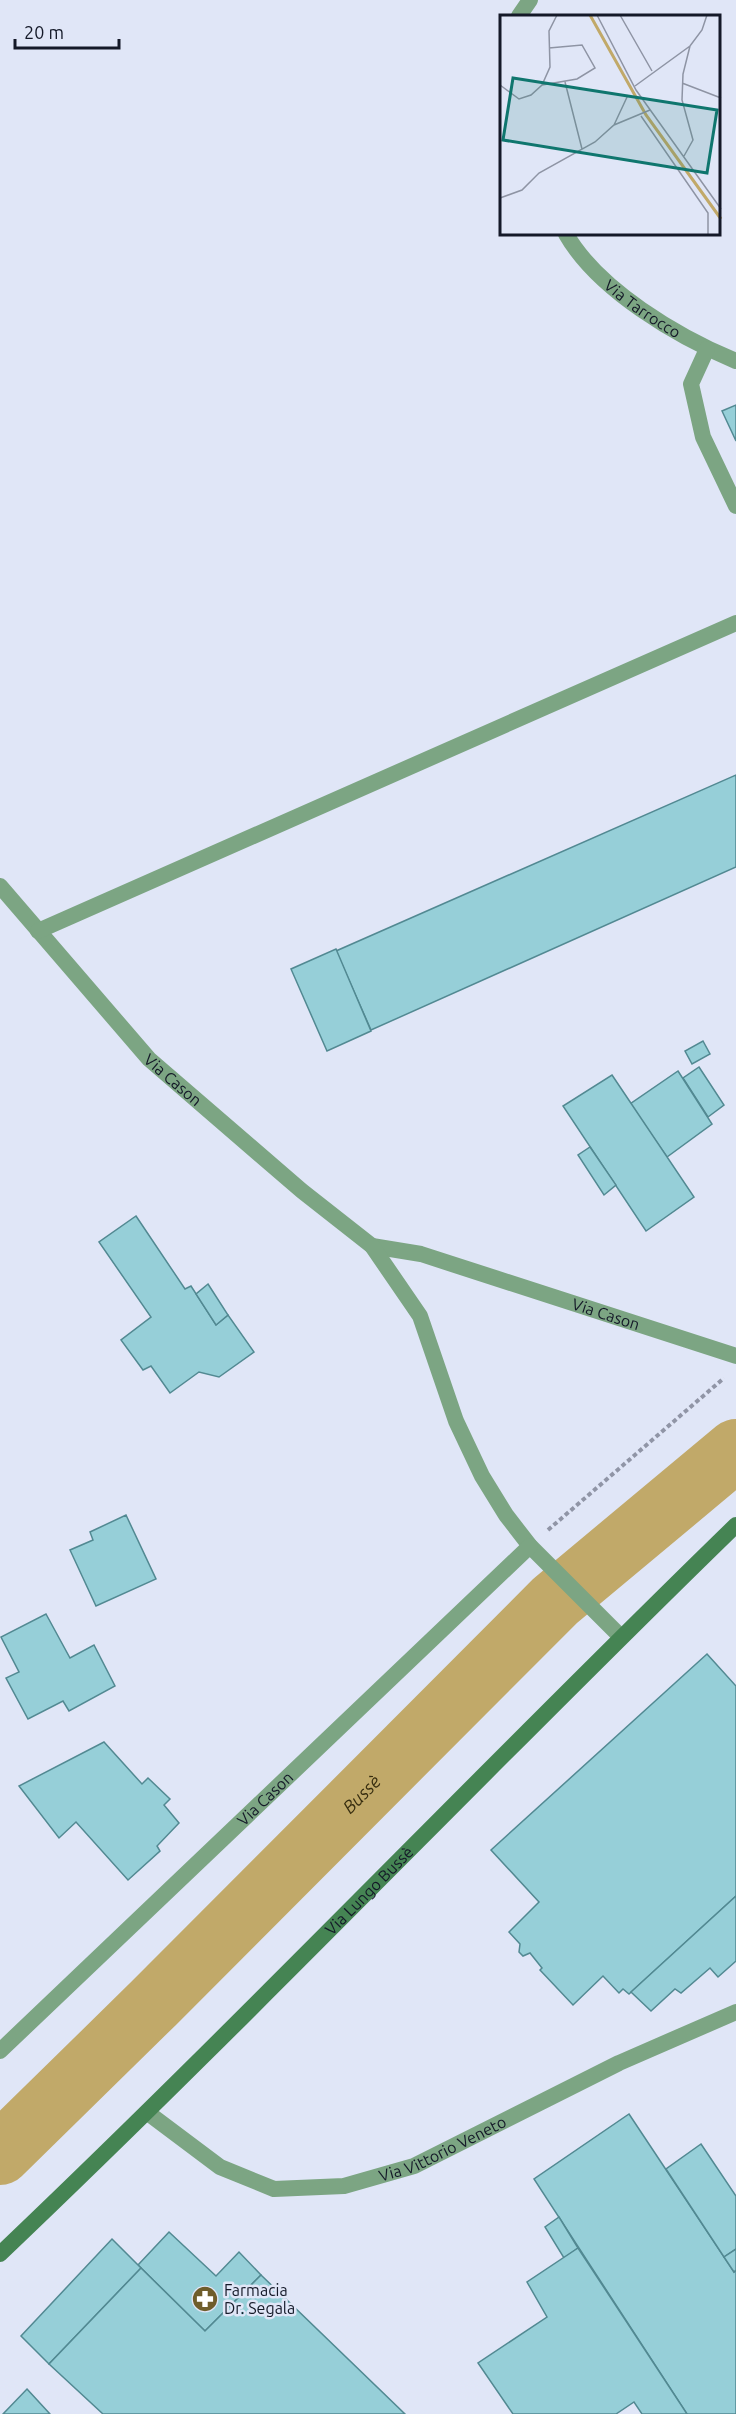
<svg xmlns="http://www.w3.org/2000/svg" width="736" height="2414" font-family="Ubuntu,sans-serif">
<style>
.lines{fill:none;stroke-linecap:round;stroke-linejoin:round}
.river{stroke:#c1a969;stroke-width:62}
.building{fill:#96cfd8;stroke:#528992;stroke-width:1.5}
.path{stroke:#9095a6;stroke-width:4;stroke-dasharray:4.5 3;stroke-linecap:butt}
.service{stroke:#7ca583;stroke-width:16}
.minor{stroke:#7ca583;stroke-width:16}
.tertiary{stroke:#7ca583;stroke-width:16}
.secondary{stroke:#458453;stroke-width:16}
.labels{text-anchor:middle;stroke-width:5;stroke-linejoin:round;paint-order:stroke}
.street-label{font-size:16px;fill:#141928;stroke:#e0e6f7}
.poi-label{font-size:16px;fill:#141928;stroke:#e0e6f7;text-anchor:start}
.water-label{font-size:18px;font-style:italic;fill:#382e10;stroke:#e0e6f7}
.inset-river{fill:none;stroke:#c1a969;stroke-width:3}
.inset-road{fill:none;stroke:#8e94a4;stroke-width:1.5}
.view{fill:#0f766e;fill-opacity:0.15;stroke:#0f766e;stroke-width:3}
.inset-edge{fill:none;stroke:#141928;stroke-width:3}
</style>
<rect width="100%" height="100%" fill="#e0e6f7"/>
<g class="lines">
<!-- river -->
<path class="river" id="s1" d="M0 2154 154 2003 555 1601 736 1450"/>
</g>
<!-- building -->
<g class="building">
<polygon points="736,405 736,441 722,411"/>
<polygon points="736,775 736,867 371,1030 336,951"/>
<polygon points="336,949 371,1031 327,1051 291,969"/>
<polygon points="703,1041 710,1054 692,1064 685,1051"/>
<polygon points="699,1067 724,1105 708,1117 683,1078"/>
<polygon points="678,1071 712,1124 667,1157 630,1104"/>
<polygon points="612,1075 694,1197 646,1231 563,1106"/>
<polygon points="590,1147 616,1185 604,1195 578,1155"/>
<polygon points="136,1216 185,1289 191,1286 216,1325 228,1315 254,1352 219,1377 199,1372 170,1393 151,1366 143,1370 121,1340 151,1317 99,1242"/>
<polygon points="208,1284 228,1315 216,1325 196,1294"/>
<polygon points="126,1515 156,1579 96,1606 70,1550 93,1540 90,1532"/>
<polygon points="46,1614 70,1658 94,1645 115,1686 69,1711 63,1701 28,1719 6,1678 19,1672 1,1637"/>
<polygon points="707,1654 736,1686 736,1896 629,1994 623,1989 619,1993 603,1976 573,2005 540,1970 542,1968 530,1953 523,1956 519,1952 520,1944 509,1932 539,1902 491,1850"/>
<polygon points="104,1742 142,1784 148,1778 170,1799 164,1805 179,1823 157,1846 160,1851 128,1880 76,1822 59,1838 19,1786"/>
<polygon points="736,1896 736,1961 718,1977 710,1968 681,1993 675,1989 651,2011 631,1992"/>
<polygon points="629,2114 734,2272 736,2270 736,2414 687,2414 534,2179"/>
<polygon points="701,2144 736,2196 736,2249 724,2257 666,2169"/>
<polygon points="559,2217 578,2248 564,2258 545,2227"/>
<polygon points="169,2232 216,2276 239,2252 261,2275 205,2331 138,2265"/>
<polygon points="112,2239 141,2268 49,2364 21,2336"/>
<polygon points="578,2248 687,2414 642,2414 634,2402 616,2414 513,2414 478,2363 547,2317 527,2282"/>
<polygon points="736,2249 736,2270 734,2272 724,2257"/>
<polygon points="141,2268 205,2331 261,2275 405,2414 103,2414 49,2364"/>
<polygon points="27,2389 50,2414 3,2414"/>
</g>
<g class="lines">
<!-- path -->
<polyline class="path" points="548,1530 724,1378"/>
<!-- service -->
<path class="service" id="s2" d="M372 1246 421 1254 736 1356"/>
<!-- minor -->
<g class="minor">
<polyline points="519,16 530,0"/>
<path id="s3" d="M566 234C598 290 678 337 736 361"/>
<polyline points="707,349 691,384 703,437 736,506"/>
<path id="s4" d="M0 886 149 1059 302 1191 372 1246 420 1316 456 1421 482 1476 506 1515 530 1546 621 1637"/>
<polyline points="38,931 736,623"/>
<path id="s5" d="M0 2051 530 1546"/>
</g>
<!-- tertiary -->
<path class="tertiary" id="s6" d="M148 2113 220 2167 274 2189 344 2186 414 2166 619 2063 736 2012"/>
<!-- secondary -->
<path class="secondary" id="s7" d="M0 2254C250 2016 488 1766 736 1525"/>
</g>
<!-- icons -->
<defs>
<g id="pharmacy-disc" transform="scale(1.35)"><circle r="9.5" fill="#6f5d2b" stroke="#e0e6f7"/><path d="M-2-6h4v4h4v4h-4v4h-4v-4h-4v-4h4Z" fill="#fff"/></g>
</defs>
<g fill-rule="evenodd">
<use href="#pharmacy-disc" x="205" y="2299"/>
</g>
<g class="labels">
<!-- street labels -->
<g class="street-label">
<text dy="6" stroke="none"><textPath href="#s3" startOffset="108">Via Tarrocco</textPath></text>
<text dy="6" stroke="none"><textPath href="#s4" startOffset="260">Via Cason</textPath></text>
<text dy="6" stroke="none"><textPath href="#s2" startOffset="244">Via Cason</textPath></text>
<text dy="6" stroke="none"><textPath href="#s5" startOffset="366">Via Cason</textPath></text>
<text dy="6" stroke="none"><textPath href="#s7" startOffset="518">Via Lungo Bussè</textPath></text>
<text dy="6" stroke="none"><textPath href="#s6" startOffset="324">Via Vittorio Veneto</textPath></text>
</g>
<!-- poi labels -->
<g class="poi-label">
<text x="224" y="2296">Farmacia<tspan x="224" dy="18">Dr. Segala</tspan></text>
</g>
<!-- water labels -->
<g class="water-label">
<text dy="6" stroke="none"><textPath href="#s1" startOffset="510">Bussè</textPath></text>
</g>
</g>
<!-- overview -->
<g transform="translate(500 15)">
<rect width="220" height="220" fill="#e0e6f7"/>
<path class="inset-river" d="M90 0 146 100 221 204"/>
<path class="inset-road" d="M97 0 136 75 221 194M120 0 152 56M65 67 82 134M182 68 221 83M0 70 19 84 31 80 42 70 50 52 49 16 57 0M42 70 77 64 95 53 82 30 49 33M135 71 190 31 202 15 207 0M141 101 208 198V220M114 110 128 80M184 141 193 125 182 85 183 59 190 31M0 183 22 175 39 158 95 127 114 110 150 95"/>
<path class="view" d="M13 63 217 95 207 158 3 125Z"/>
<rect width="220" height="220" class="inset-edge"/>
</g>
<!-- scale -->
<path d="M15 39v9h104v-9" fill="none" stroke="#141928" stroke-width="3"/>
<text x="24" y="39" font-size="18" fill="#141928" stroke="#e0e6f7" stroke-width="4.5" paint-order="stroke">20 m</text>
</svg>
